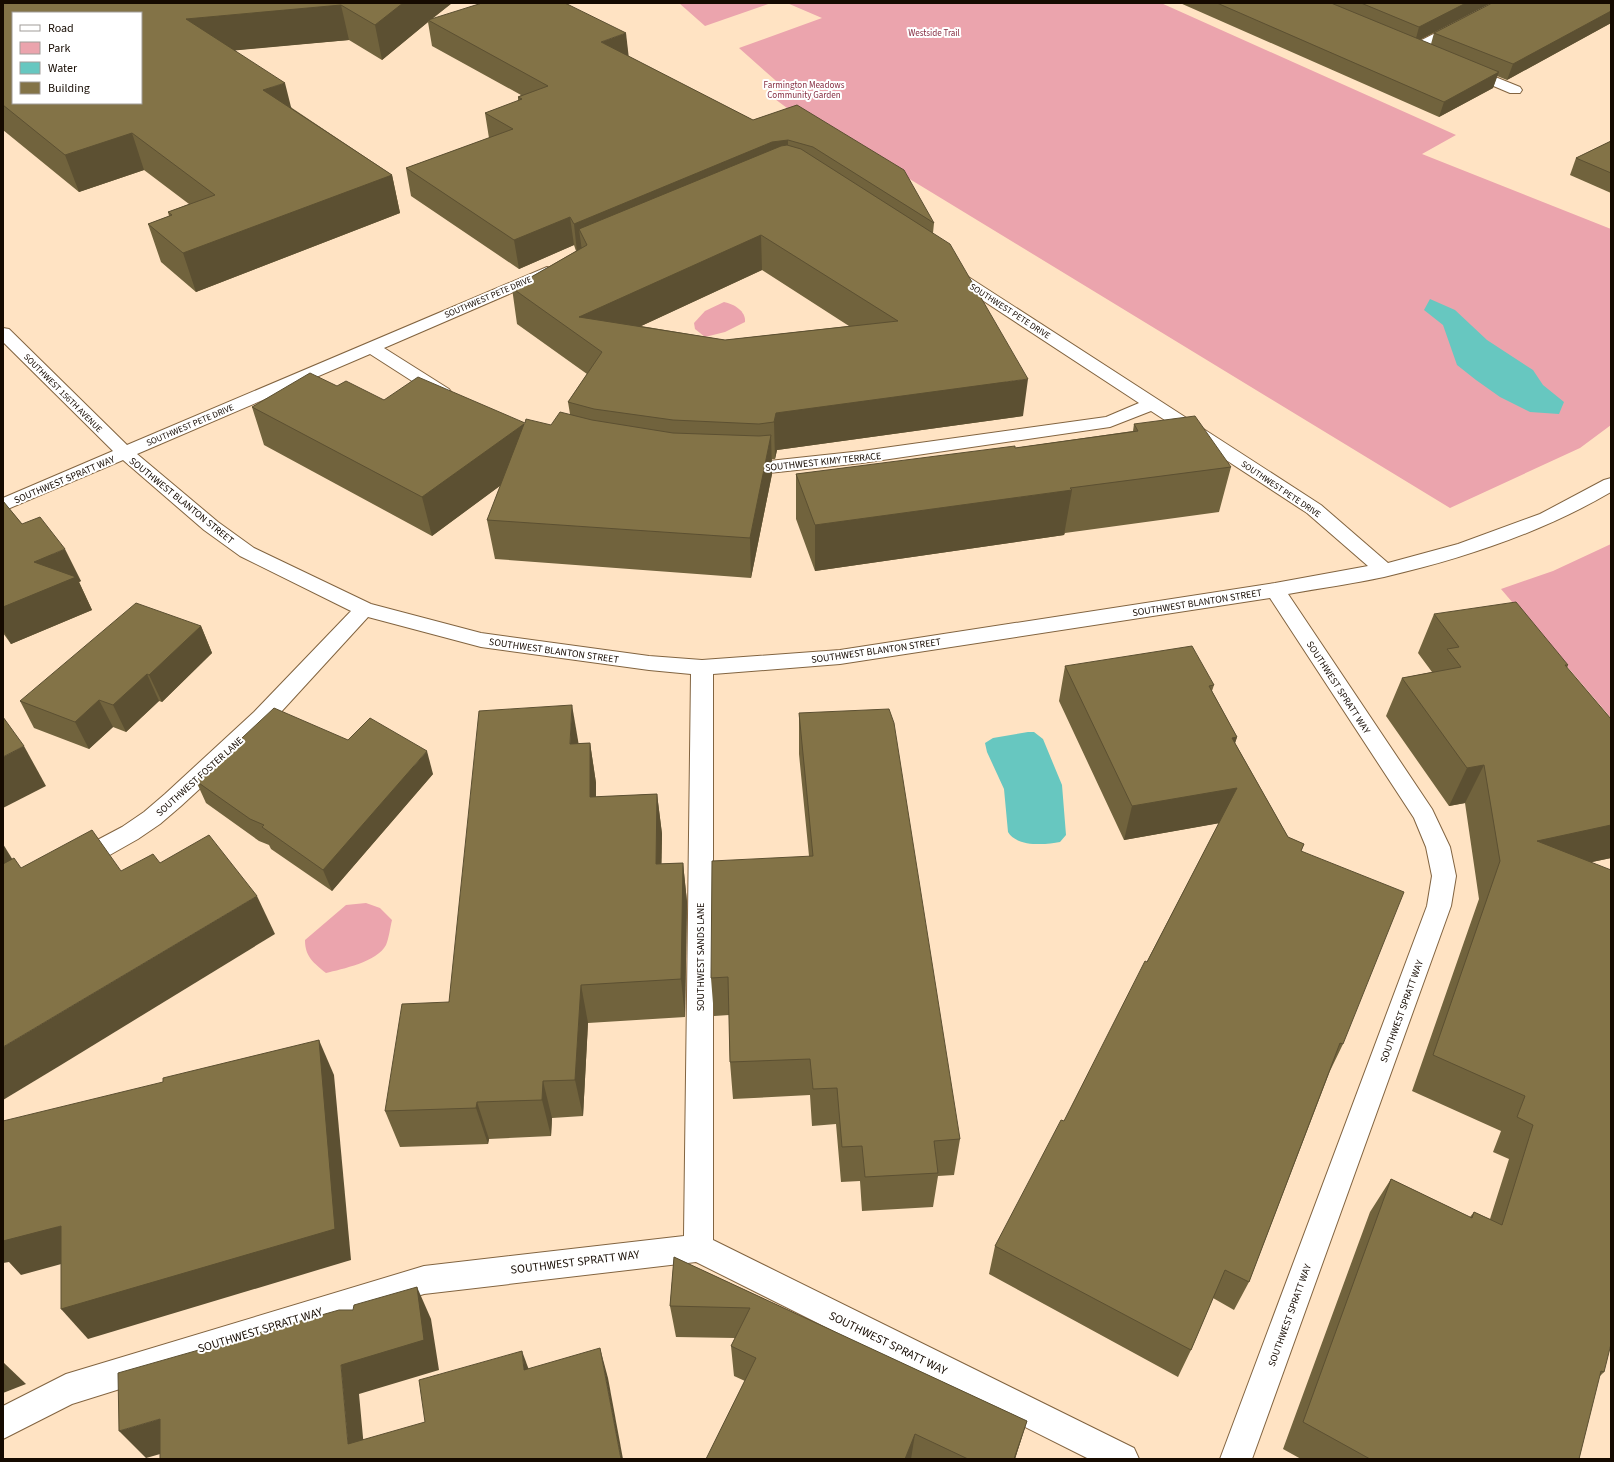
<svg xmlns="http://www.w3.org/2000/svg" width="1614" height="1462" font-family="'Source Sans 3',sans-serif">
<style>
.green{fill:#eba4ad}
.water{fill:#67c7c0}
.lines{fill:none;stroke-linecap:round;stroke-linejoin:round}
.minor-casing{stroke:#826440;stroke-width:2}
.minor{fill:#fff;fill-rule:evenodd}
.wall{fill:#71633d;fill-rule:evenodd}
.shaded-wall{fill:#5c5032}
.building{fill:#837347;stroke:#5c5032;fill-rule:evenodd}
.labels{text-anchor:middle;stroke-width:4;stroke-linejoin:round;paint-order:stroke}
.far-park-label{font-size:9px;fill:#852d41;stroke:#fff}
.far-street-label{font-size:9px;fill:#150a00;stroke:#fff}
.street-label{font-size:10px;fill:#150a00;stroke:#fff}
.near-street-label{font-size:12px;fill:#150a00;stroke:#fff}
</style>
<rect width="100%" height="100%" fill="#ffe3c3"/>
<!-- green -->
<g class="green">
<polygon points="679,3 771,3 705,26"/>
<polygon points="787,3 1161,3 1456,135 1422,154 1611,229 1611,425 1580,448 1450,508 816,122 795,114 771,96 783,87 739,48 822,18"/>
<path d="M724 302C734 304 746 311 745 322L725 332 705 337 695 329 694 323 705 311Z"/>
<polygon points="1611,544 1611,718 1501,589 1553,571"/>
<path d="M366 903 380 908 392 920C390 928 389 938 386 945 377 962 342 969 326 973 314 963 305 957 305 940L346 905Z"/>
</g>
<!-- water -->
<g class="water">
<polygon points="1430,299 1455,310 1487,340 1533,370 1543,385 1564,402 1559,414 1530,412 1500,397 1476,380 1457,365 1443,325 1424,310"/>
<path d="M1028 732H1034L1043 739 1062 785 1066 835 1060 842C1045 845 1017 847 1008 832L1004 789 987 752 985 743 993 738Z"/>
</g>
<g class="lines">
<!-- minor casing -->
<g class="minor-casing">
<g id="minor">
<polygon points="1494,3 1509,3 1507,6 1420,51 1416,52 1410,48 1412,45"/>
<polygon points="1468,66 1520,87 1522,90 1520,93 1510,93 1463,73 1462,70"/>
<path d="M547 267 553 269 555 272 553 275 384 348 449 389 452 393 449 397 443 398 437 397 370 354 137 454 218 522 254 548 371 604 481 633 649 656 702 660 840 650 1275 583 1368 566 1307 513 1151 411 1110 427 862 463 760 474 736 471 733 467 736 463 742 461 760 462 862 451 1106 417 1139 403 944 275 942 272 944 269H956L1321 505 1388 563 1458 544 1540 514 1604 480 1611 478V492C1541 533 1462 559 1384 577 1352 584 1320 588 1288 594L1432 809 1450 847 1456 876 1451 906 1252 1459H1220L1427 906 1432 876 1426 847 1414 818 1270 598 840 664 713 674V1240L1134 1448 1139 1459H1089L696 1262 424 1294 72 1404 3 1439V1406L66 1374 424 1266 684 1236 691 674 649 670 481 647 368 617 270 724 181 806 160 824 138 839 85 869 77 871 69 869 65 862 69 855 122 827 144 812 165 794 254 712 351 611 240 556 204 530 123 460 3 511V498L113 451 3 342V328L9 329 127 445Z"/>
</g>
</g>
<!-- minor -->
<use href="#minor" class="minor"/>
</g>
<!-- wall -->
<g class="wall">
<path d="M3 3H452L432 19 628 56 753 120 797 105 934 223 933 233 1023 416 777 450 775 459H772V474L751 578 495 559 487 520 501 485 432 536 264 445 252 407 337 386 384 400 525 423 551 425 570 414 568 402 587 374 517 324 512 288 576 251 574 245 519 269 411 196 406 168 489 138 485 113 518 101V97L521 95 432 46 428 22 382 60 349 40 235 50 292 108 392 175 400 213 196 292 161 262 148 224 169 216 168 212 189 204 144 170 79 192 3 130ZM13 13 141 103H13ZM762 270 849 326 725 340 641 326Z"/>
<polygon points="1180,3 1491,3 1420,40 1431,44 1434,33 1611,3 1611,23 1507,80 1497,76 1493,88 1439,117"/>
<polygon points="1611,141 1611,193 1570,175 1576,158"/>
<polygon points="1134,424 1231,467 1219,512 1065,533 1064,535 815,571 796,519 796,474 1015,448 1133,431"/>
<polygon points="3,501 22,524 81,581 79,582 92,610 11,644 3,633"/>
<polygon points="1434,614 1568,665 1567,668 1611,719 1611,858 1592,862 1604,1372 1599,1377 1579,1459 1301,1459 1283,1449 1370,1212 1391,1179 1470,1217 1474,1212 1490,1219 1509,1159 1493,1152 1501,1131 1412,1091 1479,899 1465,803 1449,806 1386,716 1402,678 1432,672 1418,653"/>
<polygon points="201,626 212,653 162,702 159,701 126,732 113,727 89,749 34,728 20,701"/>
<polygon points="1065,666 1214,685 1212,691 1237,737 1235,743 1288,837 1304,844 1301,851 1343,1044 1330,1071 1249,1282 1234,1310 1213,1298 1191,1350 1178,1377 989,1274 995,1246 1064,1121 1219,823 1124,840 1059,701"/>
<polygon points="799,713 960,1139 954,1175 938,1176 933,1207 862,1211 860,1181 841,1182 836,1124 812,1126 810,1095 733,1099 730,1062 729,1015 714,1016 711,978 809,856 799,754"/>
<polygon points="348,740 433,774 332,891 271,849 269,845 259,841 206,803 196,781"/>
<polygon points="579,743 590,743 596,783 596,797 657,794 662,834 661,864 683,863 687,902 685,1017 588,1023 583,1116 552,1118 551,1136 489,1139 488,1144 400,1147 385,1111 449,1002"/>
<polygon points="674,1257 1027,1421 1015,1459 706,1459 745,1381 734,1376 731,1346 735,1338 676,1337 670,1306"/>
</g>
<!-- shaded-wall -->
<g class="shaded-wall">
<polygon points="403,3 452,3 429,21 428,20 428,22 382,60 375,25"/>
<polygon points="1466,3 1491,3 1415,42 1419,27"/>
<polygon points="341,5 349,40 197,54 186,19"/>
<polygon points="1611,11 1611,23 1507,80 1513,64"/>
<polygon points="626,33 629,59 601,42"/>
<polygon points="1499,72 1493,88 1439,117 1444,102"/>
<polygon points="285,83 294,119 263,90"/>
<polygon points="132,133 144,170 79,192 65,155"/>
<polygon points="788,140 788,168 587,245 579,229 582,251 577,252 574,224 772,142"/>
<polygon points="392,175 400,213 196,292 183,253"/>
<polygon points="570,217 574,245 519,269 514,240"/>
<polygon points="761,235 762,270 596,347 579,317"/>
<polygon points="1028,379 1023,416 777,450 775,459 774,422 776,413"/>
<polygon points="524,424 531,463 432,536 422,497"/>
<polygon points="771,435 772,474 751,578 750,538"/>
<polygon points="1072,490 1064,535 815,571 815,525"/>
<polygon points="65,549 81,581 79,582 92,610 11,644 3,630 3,607 34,562"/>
<polygon points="201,626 212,653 162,702 149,675"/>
<polygon points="147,674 159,701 126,732 113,705"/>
<polygon points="99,700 113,727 89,749 75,722"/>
<polygon points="572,705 579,746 570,744"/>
<polygon points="1237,737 1226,771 1232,738"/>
<polygon points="590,743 596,783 596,837 590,797"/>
<polygon points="24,746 46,786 3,808 3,757"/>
<polygon points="427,751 433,774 332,891 323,870"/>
<polygon points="1484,765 1465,803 1449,806 1467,768"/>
<polygon points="1237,788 1226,822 1124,840 1132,806"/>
<polygon points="657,794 662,834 661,904 656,864"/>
<polygon points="1611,825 1611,858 1516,878 1537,841"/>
<polygon points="3,844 24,878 3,889"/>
<polygon points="683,863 687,902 685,1017 681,979"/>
<polygon points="257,896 275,934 61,1065 3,1100 3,1047"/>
<polygon points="581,985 588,1023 583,1116 575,1080"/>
<polygon points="319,1040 334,1075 351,1260 88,1339 61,1309"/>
<polygon points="543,1081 552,1118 551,1136 542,1100"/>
<polygon points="477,1102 489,1139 488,1144 476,1108"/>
<polygon points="61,1226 87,1257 21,1275 9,1262 3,1263 3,1237"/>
<polygon points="417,1287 431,1319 439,1370 359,1394 365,1459 348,1444 341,1365"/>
<polygon points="600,1348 608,1378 623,1459 621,1459"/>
<polygon points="522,1351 533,1381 524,1370"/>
<polygon points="3,1362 26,1384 3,1393"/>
<polygon points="160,1419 185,1447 146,1458 119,1431"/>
<polygon points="1027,1421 1015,1459 1014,1459"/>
<polygon points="915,1434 911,1459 905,1459"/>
</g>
<!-- building -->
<g class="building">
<path d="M3 3H403L375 25 341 5 186 19 285 83 263 90 392 175 183 253 148 224 172 215 168 212 215 195 132 133 65 155 3 105ZM13 13H141V103H13Z"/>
<polygon points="482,3 565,3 626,33 601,42 753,120 797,105 904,170 934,223 813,147 788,140 772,142 574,224 570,217 514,240 406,168 513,129 485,113 522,99 518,97 548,86 428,20"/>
<polygon points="1217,3 1331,3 1499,72 1444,102"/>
<polygon points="1361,3 1466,3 1419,27"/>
<polygon points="1492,3 1611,3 1611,11 1513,64 1434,33"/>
<polygon points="1611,141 1611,173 1576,158"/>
<path d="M787 145 801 149 950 244 1028 379 776 413 774 422 759 424 673 420 594 409 568 402 602 352 512 288 587 245 579 229 781 146ZM761 235 898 321 725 340 579 317Z"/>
<polygon points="310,373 337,386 346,381 384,400 418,377 525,423 526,419 551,425 560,412 592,420 673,433 759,436 771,435 750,538 487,520 524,424 422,497 252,407"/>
<polygon points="1195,416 1231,467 1070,488 1072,490 815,525 796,474 1015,446 1015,448 1138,431 1134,424"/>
<polygon points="3,501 22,524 40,517 65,549 34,562 76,577 3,607"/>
<polygon points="1516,602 1568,665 1565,665 1611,719 1611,825 1537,841 1611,870 1611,1344 1604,1372 1601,1371 1579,1459 1370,1459 1303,1422 1391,1179 1472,1218 1474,1212 1502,1225 1533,1125 1517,1117 1525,1096 1433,1055 1500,861 1484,765 1467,768 1402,678 1461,667 1447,649 1459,647 1434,614"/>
<polygon points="136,603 201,626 149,675 147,674 113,705 99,700 75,722 20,701"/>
<polygon points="1192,646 1214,685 1209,686 1237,737 1232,738 1288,837 1304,844 1301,851 1404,892 1343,1044 1340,1043 1249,1282 1225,1270 1191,1350 995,1246 1061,1120 1064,1121 1145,961 1147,962 1237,788 1132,806 1065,666"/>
<polygon points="572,705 570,744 590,743 590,797 657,794 656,864 683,863 681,979 581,985 575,1080 543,1081 542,1100 477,1102 476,1108 385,1111 402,1004 449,1002 479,711"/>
<polygon points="274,708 348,740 370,718 427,751 323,870 262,827 264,825 250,819 196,781"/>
<polygon points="889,709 894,723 960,1139 934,1141 938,1173 865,1177 862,1146 842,1147 837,1088 813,1089 810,1059 730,1062 728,977 711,978 712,861 813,856 799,713"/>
<polygon points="3,717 24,746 3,757"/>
<polygon points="92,830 121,871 153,854 160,863 209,835 257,896 3,1047 3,864 14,858 21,868"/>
<polygon points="319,1040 335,1229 61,1309 61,1226 3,1241 3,1121 163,1082 163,1078"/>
<polygon points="674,1257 1027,1421 1014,1459 968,1459 915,1434 905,1459 706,1459 756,1358 731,1346 750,1308 670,1306"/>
<polygon points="417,1287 424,1340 341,1365 348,1444 425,1422 419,1380 522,1351 524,1370 600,1348 621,1459 160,1459 160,1419 119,1431 118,1373 339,1310 353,1310 354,1305"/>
</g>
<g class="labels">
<!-- far-park labels -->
<g class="far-park-label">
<text x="934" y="36">Westside Trail</text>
<text x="804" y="88">Farmington Meadows<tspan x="804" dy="10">Community Garden</tspan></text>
</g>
<!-- far-street labels -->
<g class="far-street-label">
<text transform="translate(488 297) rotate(-23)" y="3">SOUTHWEST PETE DRIVE</text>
<text transform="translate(1010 311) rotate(33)" y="3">SOUTHWEST PETE DRIVE</text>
<text transform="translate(63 393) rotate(45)" y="3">SOUTHWEST 156TH AVENUE</text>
<text transform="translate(190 425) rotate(-23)" y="3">SOUTHWEST PETE DRIVE</text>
<text transform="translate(1281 489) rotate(34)" y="3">SOUTHWEST PETE DRIVE</text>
</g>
<!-- street labels -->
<g class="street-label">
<text transform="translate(823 461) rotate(-6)" y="4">SOUTHWEST KIMY TERRACE</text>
<text transform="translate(64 479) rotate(-23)" y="4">SOUTHWEST SPRATT WAY</text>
<text transform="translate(182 500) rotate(39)" y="4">SOUTHWEST BLANTON STREET</text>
<text transform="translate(1197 602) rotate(-9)" y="4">SOUTHWEST BLANTON STREET</text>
<text transform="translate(554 650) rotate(8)" y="4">SOUTHWEST BLANTON STREET</text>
<text transform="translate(876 650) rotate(-8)" y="4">SOUTHWEST BLANTON STREET</text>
<text transform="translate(1339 687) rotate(57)" y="4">SOUTHWEST SPRATT WAY</text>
<text transform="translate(199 776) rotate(-42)" y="4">SOUTHWEST FOSTER LANE</text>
<text transform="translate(700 957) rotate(-90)" y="4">SOUTHWEST SANDS LANE</text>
<text transform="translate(1401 1011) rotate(-70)" y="4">SOUTHWEST SPRATT WAY</text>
<text transform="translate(1289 1315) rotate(-70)" y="4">SOUTHWEST SPRATT WAY</text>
</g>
<!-- near-street labels -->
<g class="near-street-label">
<text transform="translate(575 1262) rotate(-7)" y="4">SOUTHWEST SPRATT WAY</text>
<text transform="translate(260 1330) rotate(-17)" y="4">SOUTHWEST SPRATT WAY</text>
<text transform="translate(888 1343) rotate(26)" y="4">SOUTHWEST SPRATT WAY</text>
</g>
</g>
<!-- border -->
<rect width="1614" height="1462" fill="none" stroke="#150a00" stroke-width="8"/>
<!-- legend -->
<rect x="12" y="12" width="130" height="92" fill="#ffffff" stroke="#a19d99"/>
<rect x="20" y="25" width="20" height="6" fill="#ffffff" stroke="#a19d99"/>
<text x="48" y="32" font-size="12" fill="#150a00">Road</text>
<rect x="20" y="42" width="20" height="12" fill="#eba4ad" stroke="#a19d99"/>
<text x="48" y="52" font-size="12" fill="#150a00">Park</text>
<rect x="20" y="62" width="20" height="12" fill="#67c7c0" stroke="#a19d99"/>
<text x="48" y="72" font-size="12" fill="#150a00">Water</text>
<rect x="20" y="82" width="20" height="12" fill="#837347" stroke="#a19d99"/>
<text x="48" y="92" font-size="12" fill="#150a00">Building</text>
</svg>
